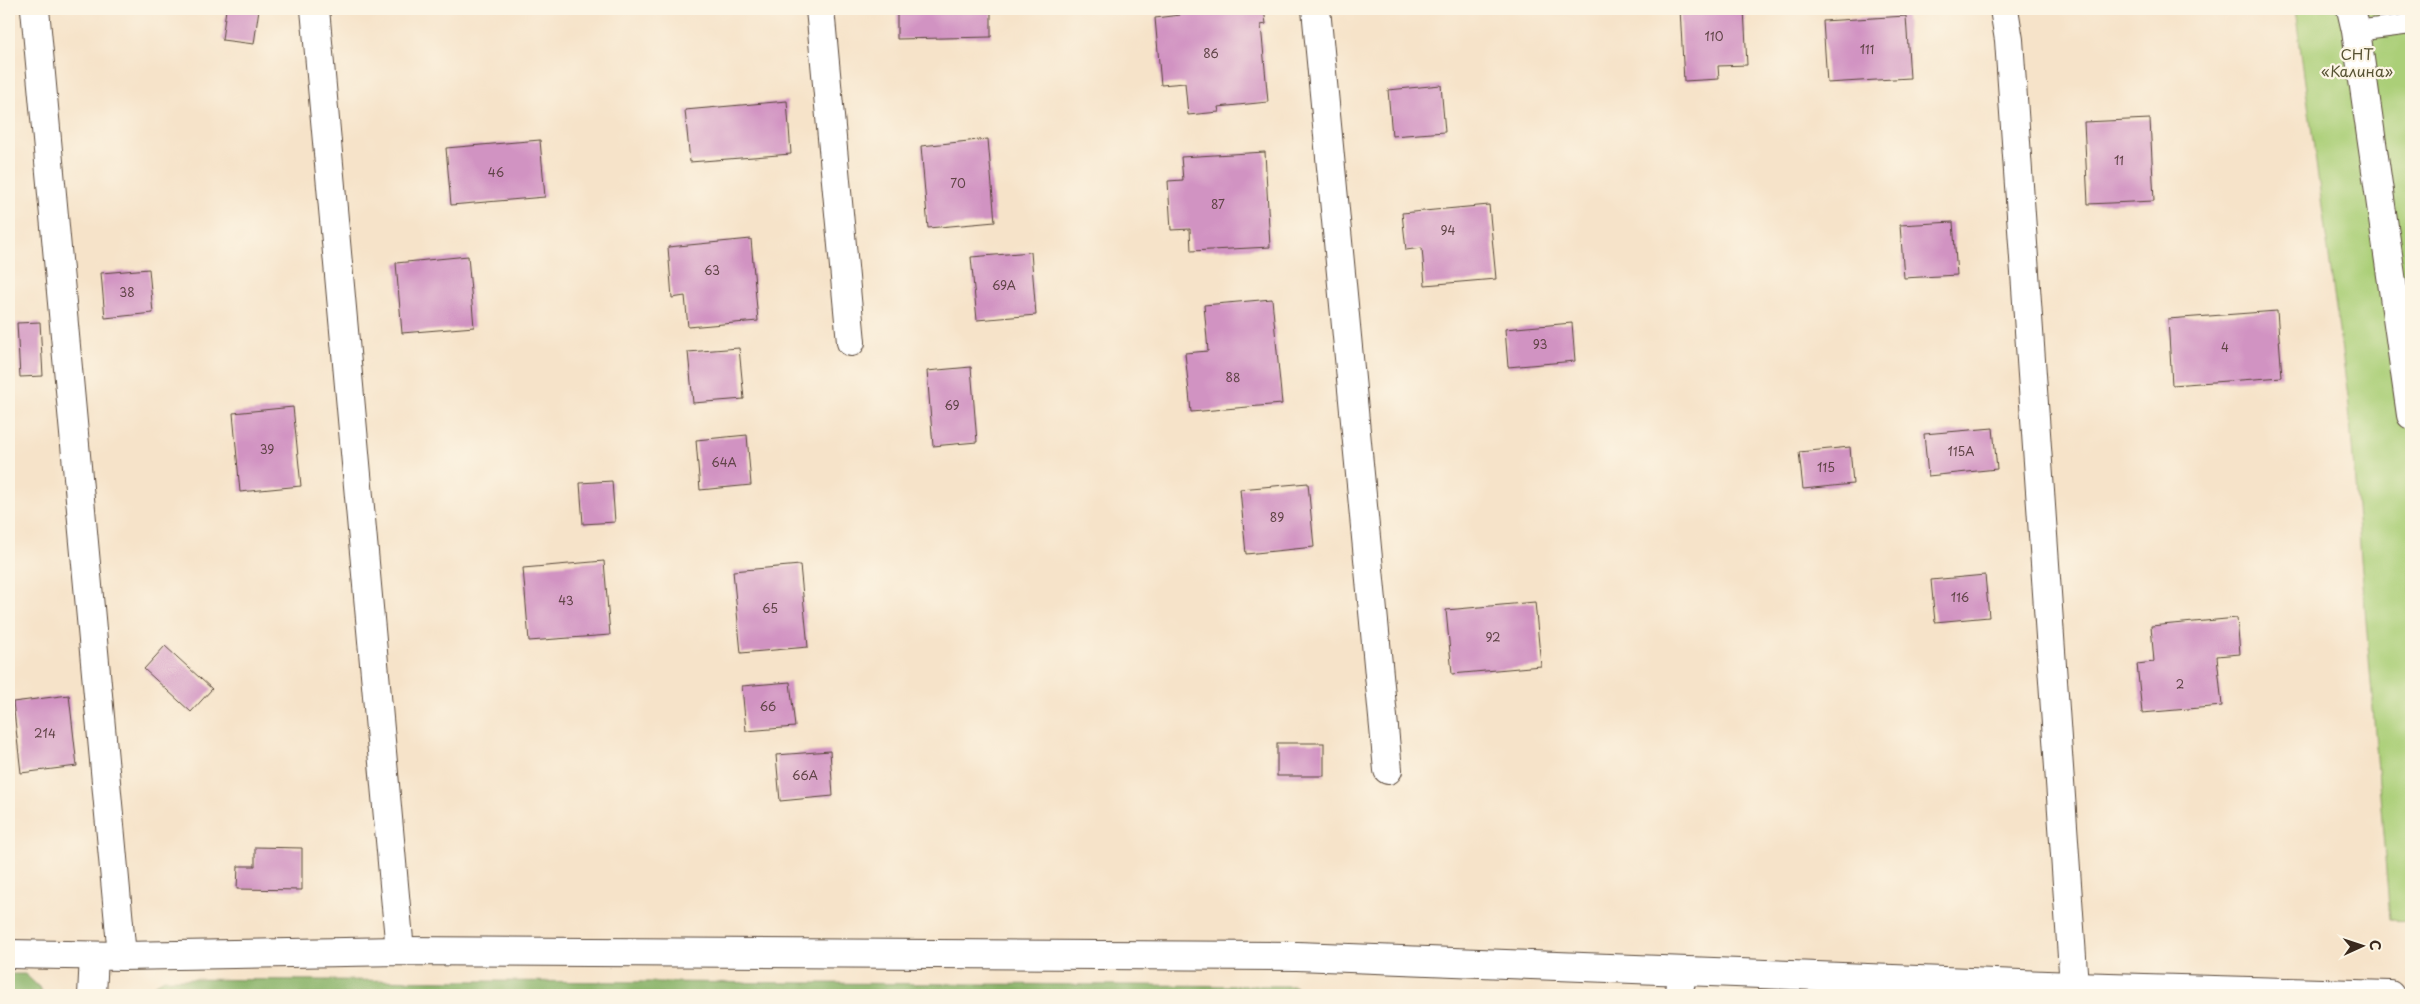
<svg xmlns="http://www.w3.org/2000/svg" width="2420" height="1004" font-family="'Playpen Sans',sans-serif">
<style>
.green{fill:#abcf78;stroke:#737c4b}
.forest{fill:#88b268;stroke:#626e43}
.building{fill:#d193c2}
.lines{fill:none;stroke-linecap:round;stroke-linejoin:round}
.lane-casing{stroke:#574638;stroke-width:22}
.street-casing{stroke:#574638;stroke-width:30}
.lane{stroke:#fff;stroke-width:20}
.street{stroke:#fff;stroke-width:28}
.labels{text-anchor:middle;stroke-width:4.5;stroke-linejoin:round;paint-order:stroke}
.number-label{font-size:12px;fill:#604447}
.park-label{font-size:15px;fill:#575334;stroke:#fcf5e5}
</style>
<rect width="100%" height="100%" fill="#fcf5e5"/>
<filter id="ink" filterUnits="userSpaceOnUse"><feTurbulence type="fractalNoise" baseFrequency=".02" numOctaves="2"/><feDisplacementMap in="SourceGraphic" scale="10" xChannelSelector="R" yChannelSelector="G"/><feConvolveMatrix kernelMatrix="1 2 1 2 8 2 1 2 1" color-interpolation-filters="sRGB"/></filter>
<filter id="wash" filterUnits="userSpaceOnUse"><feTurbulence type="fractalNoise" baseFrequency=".0096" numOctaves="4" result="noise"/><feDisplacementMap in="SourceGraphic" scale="20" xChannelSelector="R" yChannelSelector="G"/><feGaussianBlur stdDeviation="1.12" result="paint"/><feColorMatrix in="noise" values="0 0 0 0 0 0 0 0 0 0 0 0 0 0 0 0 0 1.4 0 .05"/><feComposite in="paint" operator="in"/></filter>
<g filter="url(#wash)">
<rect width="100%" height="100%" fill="#f6e3c9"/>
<!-- green -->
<polygon class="green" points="2295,9 2411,9 2411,921 2390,920 2348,396"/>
<!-- forest -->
<g class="forest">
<polygon points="9,974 25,974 42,990 39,995 9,995"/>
<polygon points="164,979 1295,986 1302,995 146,995 149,988"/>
</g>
<g id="blocks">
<!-- building -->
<g class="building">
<polygon points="226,9 259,9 254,44 222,40"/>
<polygon points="897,9 991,9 991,37 897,39"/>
<polygon points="1179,9 1264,9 1266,24 1261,25 1268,102 1218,107 1219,112 1188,115 1185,83 1161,85 1155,18 1180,15"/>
<polygon points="1680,9 1744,9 1747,65 1718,66 1719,79 1684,81"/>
<polygon points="1906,16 1910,78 1827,83 1823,21"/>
<polygon points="1441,85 1445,132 1392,136 1388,90"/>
<polygon points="787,101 791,154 690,162 685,110"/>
<polygon points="2150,119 2154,201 2088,204 2084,122"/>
<polygon points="988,139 995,222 928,228 921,146"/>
<polygon points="540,140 545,197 451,205 446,148"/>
<polygon points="1265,152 1270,247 1191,251 1190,229 1171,230 1168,181 1183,180 1181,157"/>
<polygon points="1489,205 1496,279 1425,285 1422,248 1406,250 1402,213"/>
<polygon points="1953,222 1957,275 1904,278 1900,225"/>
<polygon points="751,239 758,321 688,327 685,296 672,298 668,247"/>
<polygon points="1031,252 1036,315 977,320 971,257"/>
<polygon points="468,256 474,327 402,333 396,263"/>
<polygon points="149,269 153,313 105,318 101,273"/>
<polygon points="1272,299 1282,404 1191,412 1185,353 1208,351 1204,305"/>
<polygon points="2277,311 2282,377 2172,385 2168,319"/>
<polygon points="40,322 43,376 20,377 17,323"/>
<polygon points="1572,323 1575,361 1508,367 1505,329"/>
<polygon points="739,348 744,399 693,403 688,352"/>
<polygon points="971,367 977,442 933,446 927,371"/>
<polygon points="293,407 301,486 240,492 233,413"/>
<polygon points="1993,428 1997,469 1928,476 1924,434"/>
<polygon points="747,435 751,485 700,490 696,440"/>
<polygon points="1850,447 1853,484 1803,489 1799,452"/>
<polygon points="612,481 615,522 583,524 580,483"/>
<polygon points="1308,483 1314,547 1246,554 1240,489"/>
<polygon points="604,561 610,635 529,641 523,568"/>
<polygon points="800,565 808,647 741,653 733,571"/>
<polygon points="1985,575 1989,617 1935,622 1931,580"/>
<polygon points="1535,602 1541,666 1452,674 1446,610"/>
<polygon points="2237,618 2240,654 2217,656 2222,706 2142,713 2137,664 2154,662 2151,626"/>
<polygon points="165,646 212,689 191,712 144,669"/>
<polygon points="790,682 795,727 746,731 742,686"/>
<polygon points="69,695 77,766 21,773 13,702"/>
<rect x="1277" y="743" width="47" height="33"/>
<polygon points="830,751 833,796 780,801 776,755"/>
<polygon points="255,847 302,848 302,890 237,889 238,866 255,866"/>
</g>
</g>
</g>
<g filter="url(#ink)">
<use href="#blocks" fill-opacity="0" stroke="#574638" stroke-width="1"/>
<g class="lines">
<!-- lane casing -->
<g class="lane-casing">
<polyline id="lane" points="2356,31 2411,24"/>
</g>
<!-- street casing -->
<g class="street-casing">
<g id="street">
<polyline points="35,9 122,956"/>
<polyline points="315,9 400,951"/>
<polyline points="820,9 851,342"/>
<polyline points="1316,9 1388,770"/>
<polyline points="2004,9 2009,40 2074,986"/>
<polyline points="2351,9 2356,31 2411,415"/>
<polyline points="9,954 122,956 400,951 1297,956 2074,986 2390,995"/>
<polyline points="92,995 94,956"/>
<polyline points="1678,995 1683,971"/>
</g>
</g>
<!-- lane -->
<use href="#lane" class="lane"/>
<!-- street -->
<use href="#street" class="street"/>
</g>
</g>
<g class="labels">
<!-- number labels -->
<g class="number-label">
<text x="1714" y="41">110</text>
<text x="1867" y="54">111</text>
<text x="1211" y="58">86</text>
<text x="2119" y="165">11</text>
<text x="496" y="177">46</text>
<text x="958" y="188">70</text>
<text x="1218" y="209">87</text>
<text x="1448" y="235">94</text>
<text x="712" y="275">63</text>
<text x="1004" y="290">69А</text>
<text x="127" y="297">38</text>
<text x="1540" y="349">93</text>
<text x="2225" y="352">4</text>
<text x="1233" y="382">88</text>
<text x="952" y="410">69</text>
<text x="267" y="454">39</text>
<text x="1961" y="456">115А</text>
<text x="724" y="467">64А</text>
<text x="1826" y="472">115</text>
<text x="1277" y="522">89</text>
<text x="1960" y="602">116</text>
<text x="566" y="605">43</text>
<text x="770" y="613">65</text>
<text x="1493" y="642">92</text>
<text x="2180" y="689">2</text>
<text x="768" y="711">66</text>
<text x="45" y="738">214</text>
<text x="805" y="780">66А</text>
</g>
<!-- park labels -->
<g class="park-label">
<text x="2357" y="60">СНТ<tspan x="2357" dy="17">«Калина»</tspan></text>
</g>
</g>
<!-- margin -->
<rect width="2420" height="1004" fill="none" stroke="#fcf5e5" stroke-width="30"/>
<!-- north arrow -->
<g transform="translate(2362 946) rotate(87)" stroke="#fcf5e5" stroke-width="4" paint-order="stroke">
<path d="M0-4L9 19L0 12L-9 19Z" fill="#3b2a1e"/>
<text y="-8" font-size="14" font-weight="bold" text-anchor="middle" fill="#3b2a1e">С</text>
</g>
</svg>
